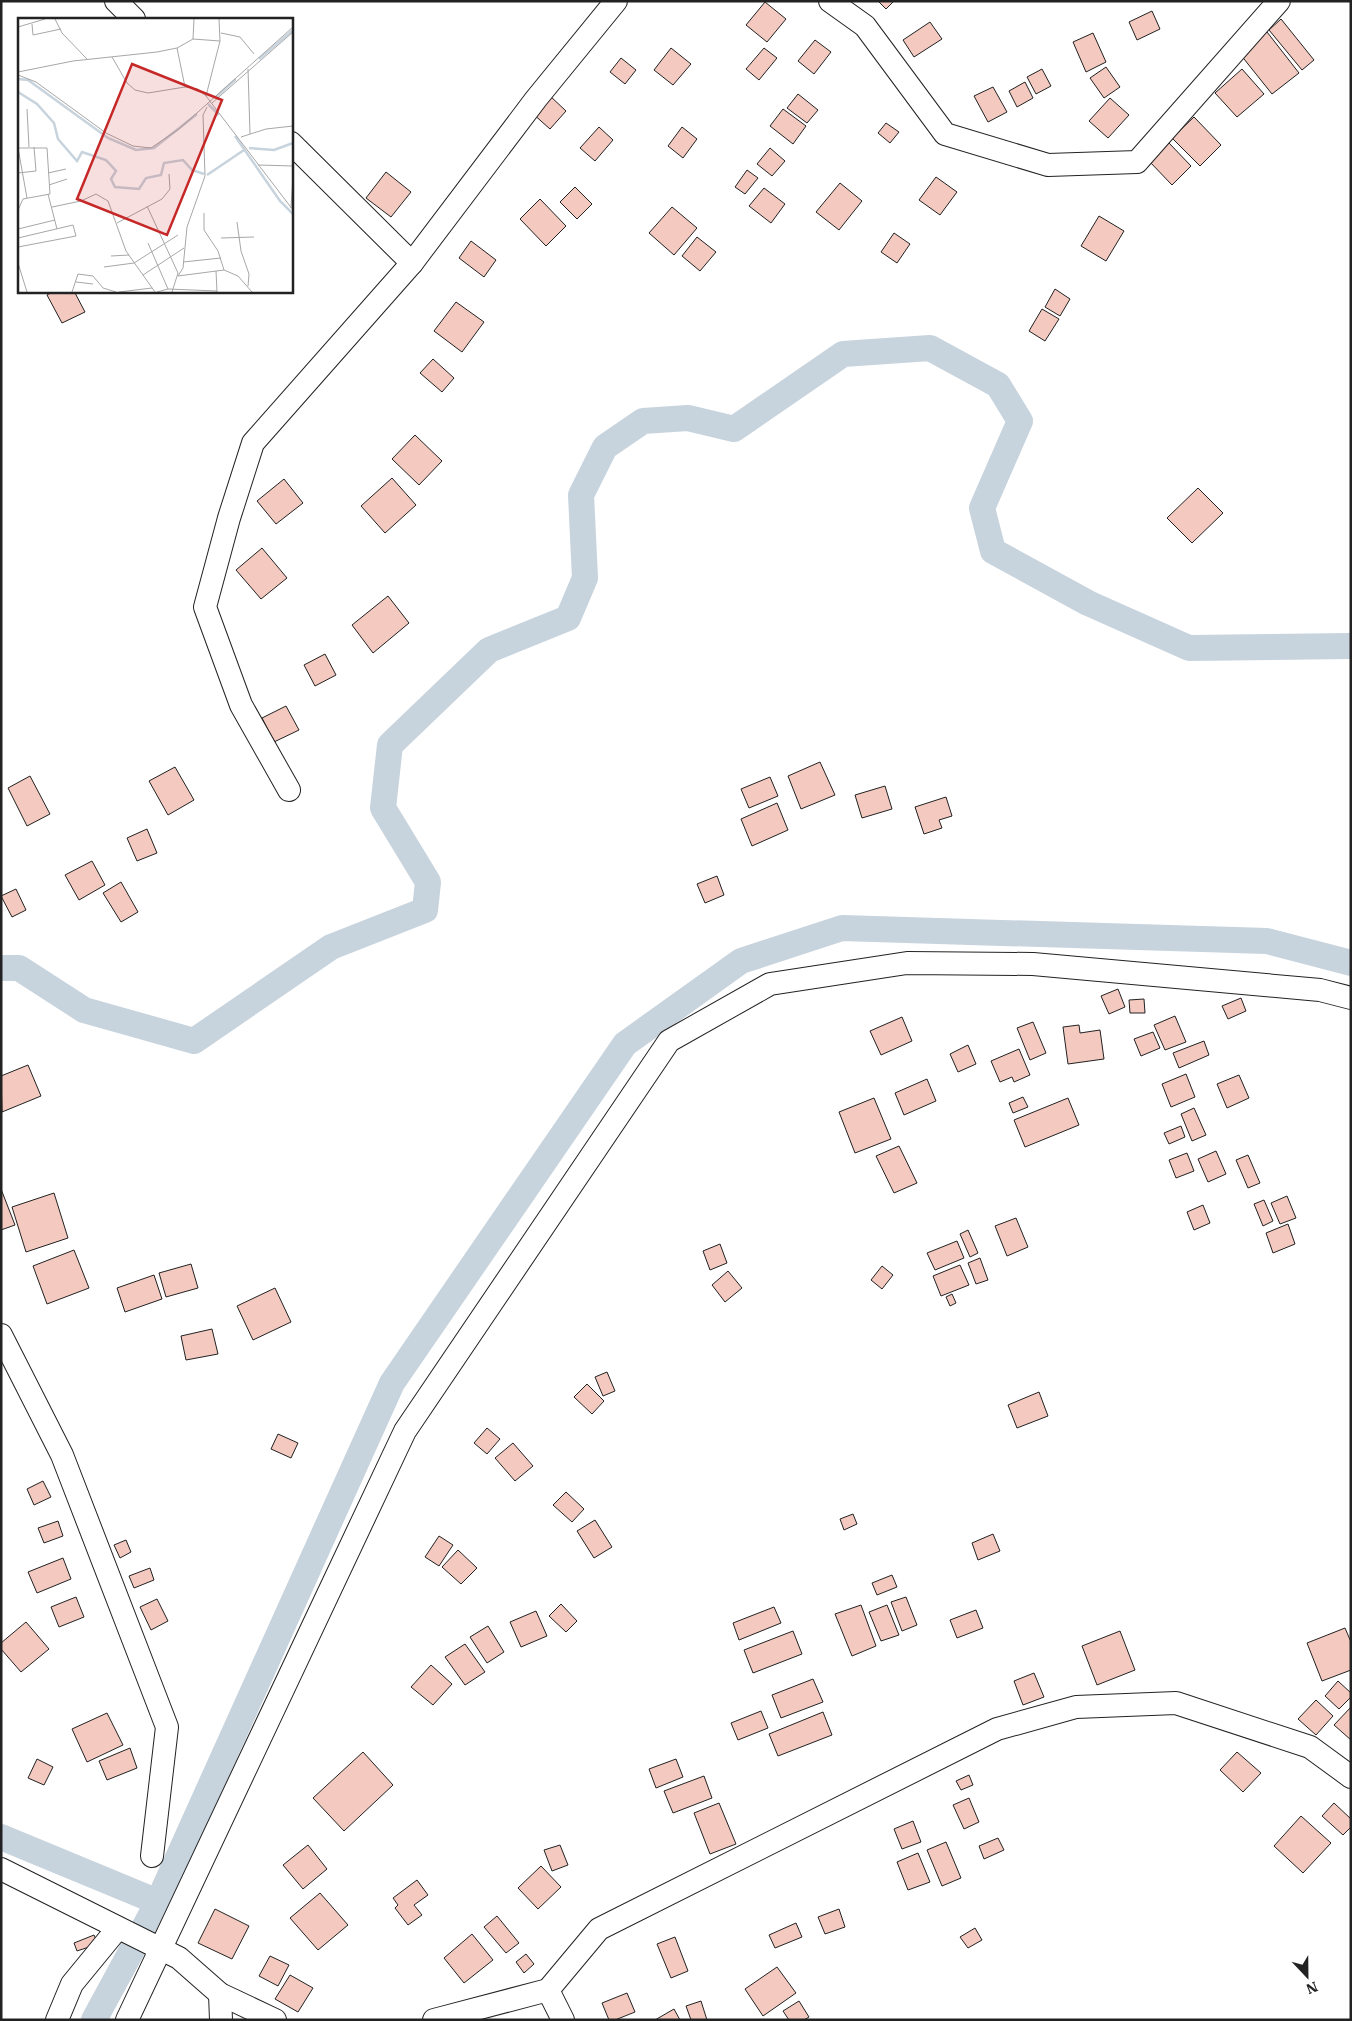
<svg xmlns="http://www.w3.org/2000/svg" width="1352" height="2021" font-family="'IBM Plex Serif',serif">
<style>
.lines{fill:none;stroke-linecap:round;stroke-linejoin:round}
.canal{stroke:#c7d3dd;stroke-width:26}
.building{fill:#f3c9c0;stroke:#222}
.minor-casing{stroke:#222;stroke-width:24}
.minor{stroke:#fff;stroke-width:22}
.inset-river{fill:none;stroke:#c7d3dd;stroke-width:2.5}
.inset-road{fill:none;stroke:#a7a7a7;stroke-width:1}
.view{fill:#c62828;fill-opacity:0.15;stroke:#c62828;stroke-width:2.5}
.inset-edge{fill:none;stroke:#222;stroke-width:2.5}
</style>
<rect width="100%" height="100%" fill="#fff"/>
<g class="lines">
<!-- canal -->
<g class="canal">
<polyline points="1,968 19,968 84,1010 194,1041 331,947 425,910 428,882 383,808 390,745 489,650 568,618 585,578 581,495 605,447 643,421 688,418 734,429 843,354 930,348 998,385 1020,421 982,508 993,551 1088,603 1189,648 1351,646"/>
<polyline points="1,1837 158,1902"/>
<polyline points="94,2020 158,1902 392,1383 625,1044 741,961 842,928 1267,941 1351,963"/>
</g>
</g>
<!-- building -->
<g class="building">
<polygon points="878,1 894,1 886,9"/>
<polygon points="765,2 786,19 767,42 746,25"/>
<polygon points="1152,11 1160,29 1137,40 1129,22"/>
<polygon points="1281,19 1314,60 1302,70 1269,30"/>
<polygon points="930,22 942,39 914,57 903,40"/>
<polygon points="1267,32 1299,73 1272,94 1240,54"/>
<polygon points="1093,33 1106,62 1086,72 1073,42"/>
<polygon points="815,40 831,52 814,74 798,61"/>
<polygon points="671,48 691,64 673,85 654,70"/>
<polygon points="764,48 777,58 759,80 746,69"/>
<polygon points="621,58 636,70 625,84 610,72"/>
<polygon points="1106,67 1120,87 1104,98 1090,78"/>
<polygon points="1042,69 1051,86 1036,94 1027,77"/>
<polygon points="1242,69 1264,94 1237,117 1215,93"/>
<polygon points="1025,82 1033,98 1017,107 1009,91"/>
<polygon points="993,87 1007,112 988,122 974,96"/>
<polygon points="798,94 818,110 807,123 787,108"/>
<polygon points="549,95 566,111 550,129 532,113"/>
<polygon points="1110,98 1129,115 1108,138 1089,121"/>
<polygon points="783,109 806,126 793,144 770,126"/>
<polygon points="1194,117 1221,145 1200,166 1172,138"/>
<polygon points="886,123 899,132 890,143 878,133"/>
<polygon points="599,127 613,140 595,161 580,148"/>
<polygon points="682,127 697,139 683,158 668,146"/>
<polygon points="1169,143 1191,166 1172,185 1149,161"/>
<polygon points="770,148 785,161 772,176 757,164"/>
<polygon points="747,170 758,178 745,194 735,187"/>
<polygon points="386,172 411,192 391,217 366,198"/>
<polygon points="936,177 957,192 940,215 919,200"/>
<polygon points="840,183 862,201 839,230 816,212"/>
<polygon points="575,187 592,204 577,219 560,202"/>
<polygon points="764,188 785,204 771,223 749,206"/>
<polygon points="540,199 566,226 546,246 520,219"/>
<polygon points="672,207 697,228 674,255 649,233"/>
<polygon points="1099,216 1124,231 1106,261 1081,246"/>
<polygon points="894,233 910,244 897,263 881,252"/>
<polygon points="697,237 716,252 700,271 682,256"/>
<polygon points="471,241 496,260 484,277 459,258"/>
<polygon points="1055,289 1070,299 1060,316 1045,307"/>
<polygon points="54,291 74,291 85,312 62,323 47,295"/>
<polygon points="456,302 484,322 462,352 434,331"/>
<polygon points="1042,309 1059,319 1045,341 1029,331"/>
<polygon points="433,359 454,378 442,392 420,373"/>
<polygon points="415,435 442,461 419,485 392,459"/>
<polygon points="392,478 416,505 385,533 361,506"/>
<polygon points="284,479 303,503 276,524 257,501"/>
<polygon points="1198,488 1223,513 1192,543 1167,518"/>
<polygon points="262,548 287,578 261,599 236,570"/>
<polygon points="388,596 409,623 373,653 352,625"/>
<polygon points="325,654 336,675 315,686 304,665"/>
<polygon points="286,706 299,730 274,742 262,718"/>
<polygon points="820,762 835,795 801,809 788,776"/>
<polygon points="175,767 194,800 168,815 149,781"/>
<polygon points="30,776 50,814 27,826 8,788"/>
<polygon points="770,777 778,796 749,808 741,789"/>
<polygon points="885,786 892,809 862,818 855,795"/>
<polygon points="946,797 952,816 939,820 942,828 924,834 915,807"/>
<polygon points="777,803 788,830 752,846 741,819"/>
<polygon points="147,829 157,853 137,861 127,838"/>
<polygon points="92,861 105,885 79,900 65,875"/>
<polygon points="717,876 724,895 705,903 697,884"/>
<polygon points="121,882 138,912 121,922 103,893"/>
<polygon points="16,889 26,910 12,917 1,896"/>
<polygon points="1118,989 1125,1007 1109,1014 1101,996"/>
<polygon points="1241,998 1246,1011 1228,1019 1222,1006"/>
<polygon points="1144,999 1145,1013 1130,1013 1129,1000"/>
<polygon points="1175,1016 1186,1042 1165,1050 1154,1025"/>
<polygon points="902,1017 912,1041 881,1055 870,1031"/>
<polygon points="1033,1022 1046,1053 1030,1060 1017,1028"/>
<polygon points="1079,1025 1080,1033 1100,1030 1104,1059 1068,1064 1063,1027"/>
<polygon points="1153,1032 1160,1048 1141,1056 1134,1039"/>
<polygon points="1204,1041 1209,1055 1179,1068 1173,1053"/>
<polygon points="968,1045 976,1064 958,1072 950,1054"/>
<polygon points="1019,1049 1030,1075 1014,1082 1012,1077 1000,1082 991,1061"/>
<polygon points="28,1065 41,1096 2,1112 1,1076"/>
<polygon points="1186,1074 1195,1097 1171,1107 1162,1084"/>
<polygon points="1239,1075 1249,1098 1227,1108 1217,1084"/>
<polygon points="927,1079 936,1101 904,1115 895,1093"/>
<polygon points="1023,1097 1028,1107 1013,1113 1009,1103"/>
<polygon points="874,1098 891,1139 855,1153 839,1112"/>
<polygon points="1068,1098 1079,1125 1025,1147 1014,1120"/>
<polygon points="1194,1108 1206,1135 1192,1141 1181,1114"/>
<polygon points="1181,1126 1185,1137 1169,1144 1164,1133"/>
<polygon points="899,1146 917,1183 894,1193 876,1156"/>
<polygon points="1216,1151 1226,1174 1208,1182 1198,1159"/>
<polygon points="1187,1153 1194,1171 1176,1178 1169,1160"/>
<polygon points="1248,1155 1260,1183 1248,1188 1236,1160"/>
<polygon points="1,1189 15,1225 1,1230"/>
<polygon points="54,1193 68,1238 26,1252 12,1207"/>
<polygon points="1287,1196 1296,1218 1280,1224 1271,1203"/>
<polygon points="1264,1200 1273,1221 1263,1226 1254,1204"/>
<polygon points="1203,1205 1210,1223 1194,1230 1187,1212"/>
<polygon points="1016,1218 1028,1247 1007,1256 995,1226"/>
<polygon points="1288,1224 1295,1244 1273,1253 1266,1233"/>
<polygon points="968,1230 978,1253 970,1257 960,1234"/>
<polygon points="957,1241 964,1258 935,1270 927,1253"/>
<polygon points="720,1244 727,1263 710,1270 703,1251"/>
<polygon points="74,1250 89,1288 47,1304 33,1266"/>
<polygon points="980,1258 988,1280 976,1284 968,1263"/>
<polygon points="191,1264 198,1288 166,1297 159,1273"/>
<polygon points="960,1265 969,1285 941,1296 933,1276"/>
<polygon points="882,1266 893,1275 882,1289 871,1280"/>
<polygon points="728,1271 742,1288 725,1302 712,1285"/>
<polygon points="154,1275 162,1299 125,1312 117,1288"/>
<polygon points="275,1288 291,1322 253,1340 237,1306"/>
<polygon points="952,1294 956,1303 950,1306 946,1297"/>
<polygon points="212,1329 218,1354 186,1360 181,1336"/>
<polygon points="607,1372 615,1391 603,1396 595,1377"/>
<polygon points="587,1384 604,1401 592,1414 574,1397"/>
<polygon points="1039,1392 1048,1416 1017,1428 1008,1405"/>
<polygon points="487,1428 500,1439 487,1454 474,1443"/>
<polygon points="278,1434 298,1443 291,1458 271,1449"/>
<polygon points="513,1443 533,1466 515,1481 495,1458"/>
<polygon points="43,1481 51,1497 34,1505 27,1489"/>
<polygon points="566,1492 584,1509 572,1522 553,1505"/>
<polygon points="853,1514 857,1524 844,1530 840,1519"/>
<polygon points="595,1520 612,1547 594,1558 577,1531"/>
<polygon points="58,1521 63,1536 44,1543 38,1528"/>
<polygon points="993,1534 1000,1551 978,1560 972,1543"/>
<polygon points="439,1536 453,1545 439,1566 425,1557"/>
<polygon points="126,1540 131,1552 120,1558 114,1545"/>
<polygon points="458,1550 477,1568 461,1584 442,1567"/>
<polygon points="63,1558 71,1579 37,1593 28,1572"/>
<polygon points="150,1568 154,1580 134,1588 129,1576"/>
<polygon points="892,1575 897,1587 877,1595 872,1583"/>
<polygon points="76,1597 84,1617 59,1627 51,1607"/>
<polygon points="906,1597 917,1625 902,1631 891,1602"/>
<polygon points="157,1599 168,1621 151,1630 140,1607"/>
<polygon points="561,1604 577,1621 566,1632 549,1616"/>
<polygon points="861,1605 876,1646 852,1656 835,1614"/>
<polygon points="887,1605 899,1635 881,1641 869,1612"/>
<polygon points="774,1607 781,1623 739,1640 733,1623"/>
<polygon points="976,1610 983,1628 957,1638 950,1620"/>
<polygon points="536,1611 547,1636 521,1647 510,1622"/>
<polygon points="26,1622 49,1649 21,1672 1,1649 1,1643"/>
<polygon points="488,1626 504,1652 487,1663 470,1637"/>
<polygon points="1345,1628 1351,1642 1351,1670 1322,1681 1307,1643"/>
<polygon points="793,1631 802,1654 753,1673 744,1650"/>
<polygon points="1120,1631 1135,1670 1097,1685 1082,1646"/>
<polygon points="465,1644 485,1672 465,1685 445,1657"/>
<polygon points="431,1665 452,1684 433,1705 411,1687"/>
<polygon points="1034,1673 1044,1697 1023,1705 1014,1681"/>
<polygon points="813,1679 823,1702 781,1718 772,1695"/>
<polygon points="1338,1681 1351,1693 1351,1697 1339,1709 1325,1696"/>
<polygon points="1316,1700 1333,1716 1316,1735 1298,1719"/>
<polygon points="1351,1707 1351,1740 1334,1725"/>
<polygon points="761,1711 768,1728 738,1740 731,1723"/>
<polygon points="823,1712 832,1735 778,1756 769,1734"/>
<polygon points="107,1713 123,1745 87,1762 72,1729"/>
<polygon points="130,1748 137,1768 107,1780 99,1761"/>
<polygon points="363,1752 393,1785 344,1831 313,1798"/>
<polygon points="1237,1752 1261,1773 1243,1792 1220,1770"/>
<polygon points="37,1759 53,1767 44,1785 28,1778"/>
<polygon points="676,1759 683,1777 656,1788 649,1769"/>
<polygon points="969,1775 973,1785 961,1790 956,1781"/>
<polygon points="704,1776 712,1798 673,1813 664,1791"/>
<polygon points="969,1798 979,1822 964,1829 953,1805"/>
<polygon points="719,1803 736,1844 710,1854 694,1813"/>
<polygon points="1334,1803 1351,1819 1351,1827 1343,1835 1322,1816"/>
<polygon points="1301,1816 1331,1843 1303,1873 1274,1846"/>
<polygon points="913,1821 921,1842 902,1849 894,1829"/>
<polygon points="998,1838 1004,1850 984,1859 979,1846"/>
<polygon points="946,1842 961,1878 942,1886 927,1850"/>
<polygon points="308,1845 327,1869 303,1889 283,1865"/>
<polygon points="560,1845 568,1865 552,1871 544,1850"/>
<polygon points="918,1853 930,1882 908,1890 897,1862"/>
<polygon points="541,1866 561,1887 538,1909 518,1888"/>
<polygon points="417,1880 428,1895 414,1905 422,1915 408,1925 395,1908 398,1905 393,1898"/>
<polygon points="320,1893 348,1925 318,1950 290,1918"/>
<polygon points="215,1909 249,1926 232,1959 198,1943"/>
<polygon points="839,1909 845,1927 825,1934 818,1917"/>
<polygon points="497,1916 519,1943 506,1953 484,1927"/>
<polygon points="796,1923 802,1937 775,1948 769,1935"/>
<polygon points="975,1928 982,1940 968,1948 960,1937"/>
<polygon points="472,1934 493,1960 464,1983 444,1958"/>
<polygon points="94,1935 98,1944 77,1951 74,1943"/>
<polygon points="675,1937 688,1971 671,1978 657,1944"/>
<polygon points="526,1954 534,1964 524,1973 516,1962"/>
<polygon points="270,1956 289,1965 278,1986 259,1976"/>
<polygon points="777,1967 796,1993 763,2016 745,1989"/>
<polygon points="290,1975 313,1988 298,2012 275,1999"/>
<polygon points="627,1993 635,2012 615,2020 609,2020 602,2003"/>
<polygon points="701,2001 707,2020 691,2020 686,2006"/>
<polygon points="799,2001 809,2017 804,2020 789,2020 783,2011"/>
<polygon points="674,2009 680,2020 655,2020"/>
</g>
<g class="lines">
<!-- minor casing -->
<g class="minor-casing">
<g id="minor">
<polyline points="116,1 134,19"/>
<polyline points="830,1 865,26 945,134 1048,165 1137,162 1279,1"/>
<polyline points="291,143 412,263"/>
<polyline points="289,790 241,705 205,607 229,518 253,443 412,263 536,99 616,1"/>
<polyline points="1,1335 62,1455 167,1727 152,1856"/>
<polyline points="1,1869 179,1958 220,1994 275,2020"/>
<polyline points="548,1990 599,1929 997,1729 1076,1707 1176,1703 1310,1747 1351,1777"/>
<polyline points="220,1994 221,2020"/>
<polyline points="57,2020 72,1984 118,1928"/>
<polyline points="127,2020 405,1431 669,1041 770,984 907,963 1033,964 1320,990 1351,998"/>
<polyline points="434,2020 548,1990 563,2020"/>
</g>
</g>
<!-- minor -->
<use href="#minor" class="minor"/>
</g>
<!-- overview -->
<g transform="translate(18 18)">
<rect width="275" height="275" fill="#fff"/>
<path class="inset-river" d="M241 41 275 12M0 61 10 62 90 120 118 132 136 130 179 96M0 74 19 86 36 105 40 121 59 143 64 134 88 142 98 153 93 161 97 169 121 171 128 160 143 157 146 145 165 142 174 152 186 156M198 79 218 61M190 86 201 97M217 118 262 183 275 196M231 130 256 132 275 125M189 157 226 132"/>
<path class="inset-road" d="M37 1 44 15 69 41M14 6 15 17 43 11M0 9 27 1M203 15 222 19 236 36M175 21 176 1M159 30 167 69 180 71 188 78 275 192M94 39 109 65 117 72 130 75 167 69M230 51 232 116M0 54 55 43 139 34 159 30 175 21 202 23M0 57 18 64 88 115 115 128 133 130 161 111 275 9M188 78 202 23 201 1M194 85 275 14M189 89 185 97 187 158 169 209 165 250 160 258 206 252M9 91 11 129M223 119 248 111 275 108M0 130 9 180M240 147 275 148M0 155 18 153 16 129M30 155 48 151M31 167 49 161M30 176 39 211M129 188 160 255 154 274M34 189 63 183 78 176 90 183 108 233 137 274M273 190 275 158M0 192 5 181 32 176 29 130H0M186 195V212L200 233 206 252 220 258 234 274M219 204 223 233 231 256 230 268M99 205 144 181 152 171 151 156M0 211 37 202M0 220 55 207 58 218 0 229M203 220 236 219M130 225 150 271M93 238 111 237M165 244 203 240M0 245 9 274M86 249 116 245 160 217M198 253 199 274M125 257 166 230M58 264 75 266M54 274 60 256 75 258 85 270 98 274M101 274 134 270M139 274 150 271 199 273"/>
<path class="view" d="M114 46 204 82 149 217 59 181Z"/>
<rect width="275" height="275" class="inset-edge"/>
</g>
<!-- border -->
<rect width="1352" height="2021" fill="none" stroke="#222222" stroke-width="5"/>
<!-- north arrow -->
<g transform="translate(1307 1976) rotate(158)" stroke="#ffffff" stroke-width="4" paint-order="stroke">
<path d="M0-4L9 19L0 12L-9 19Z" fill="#222222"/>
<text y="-8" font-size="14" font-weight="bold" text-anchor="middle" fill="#222222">N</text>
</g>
</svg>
